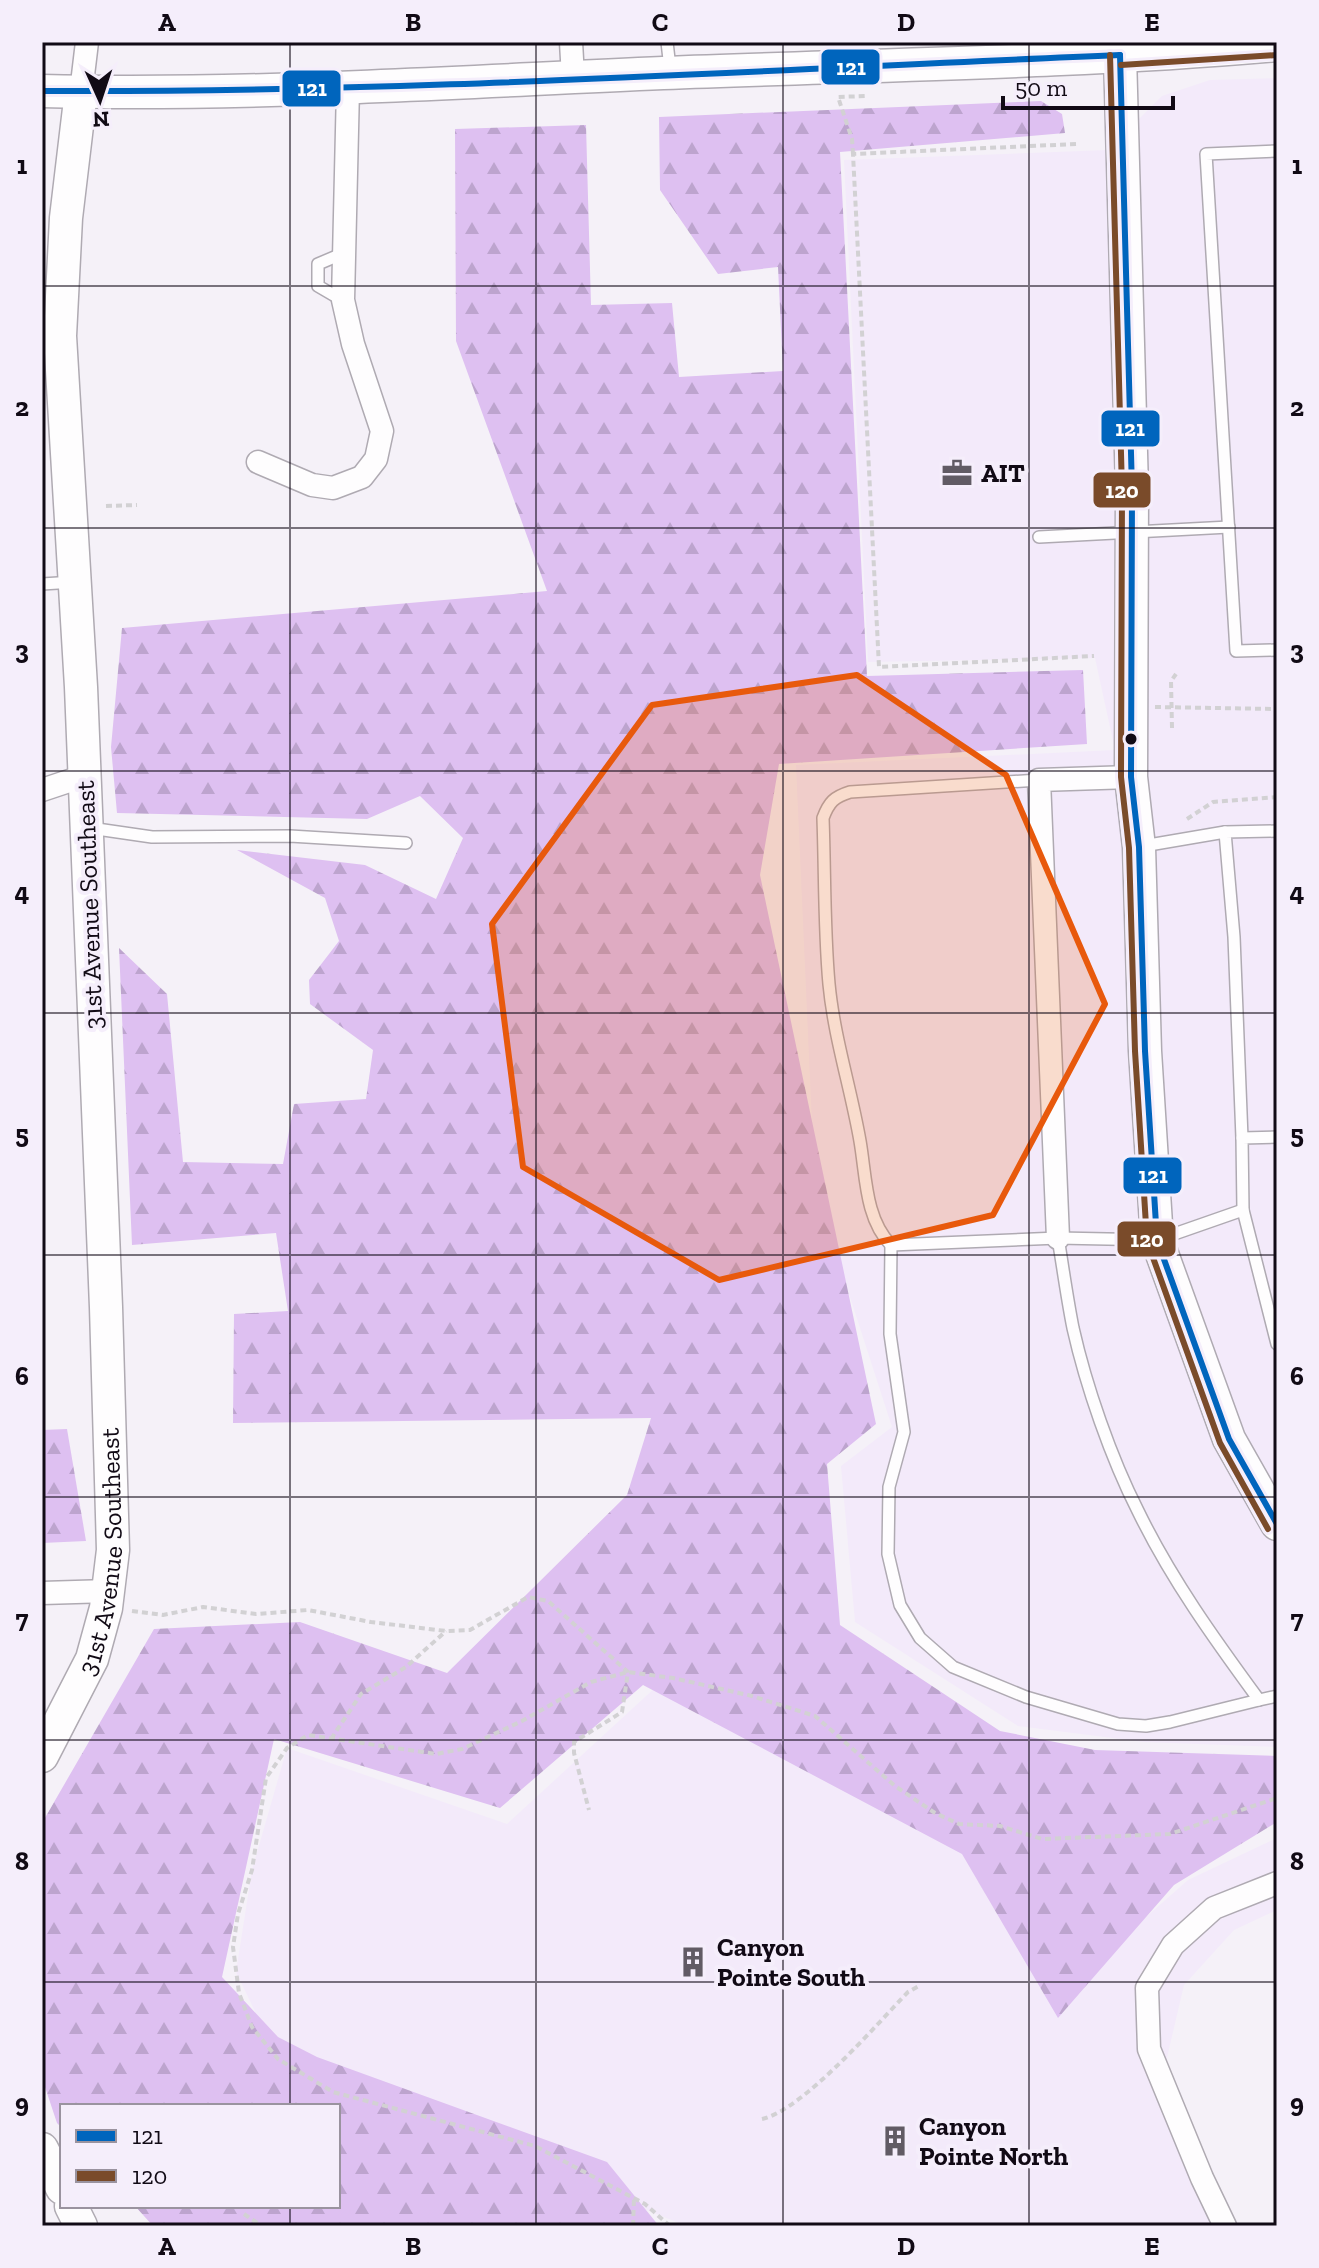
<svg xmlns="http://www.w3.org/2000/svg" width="1319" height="2268" font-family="'Zilla Slab',serif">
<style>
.built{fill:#f3eafa}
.forest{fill:url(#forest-firs)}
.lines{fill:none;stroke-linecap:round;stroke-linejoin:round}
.lane-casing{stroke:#afaab2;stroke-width:14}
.street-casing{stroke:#afaab2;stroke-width:25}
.secondary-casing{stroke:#afaab2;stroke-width:35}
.path{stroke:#d2d1d3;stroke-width:4;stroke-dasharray:6 4;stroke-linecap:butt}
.lane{stroke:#fefdfe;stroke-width:11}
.street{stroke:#fefdfe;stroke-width:22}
.secondary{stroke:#fefdfe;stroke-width:32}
.bus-1-casing{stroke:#f5eefb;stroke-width:12}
.bus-2-casing{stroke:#f5eefb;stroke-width:12}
.bus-1{stroke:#0065bd;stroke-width:6}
.bus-2{stroke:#7a4b2a;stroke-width:6}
.marked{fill:#e8590c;fill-opacity:0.2;stroke:#e8590c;stroke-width:6;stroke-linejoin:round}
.grid{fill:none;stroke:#110a15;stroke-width:2;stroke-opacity:0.55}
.bus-dot{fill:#110a15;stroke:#f5eefb;stroke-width:3}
.labels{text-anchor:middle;stroke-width:8;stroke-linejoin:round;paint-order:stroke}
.poi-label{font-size:26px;font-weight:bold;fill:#110a15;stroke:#f5eefb;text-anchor:start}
.street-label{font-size:26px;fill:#110a15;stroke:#f5eefb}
.line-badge{stroke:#f5eefb;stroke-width:3}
.badge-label{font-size:22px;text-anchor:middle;font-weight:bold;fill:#fff}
.neatline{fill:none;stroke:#110a15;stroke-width:3}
.grid-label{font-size:26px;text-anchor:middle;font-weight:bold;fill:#110a15}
</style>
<defs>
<pattern id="forest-firs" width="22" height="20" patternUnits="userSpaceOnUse" patternTransform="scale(2)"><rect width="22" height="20" fill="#dec0f1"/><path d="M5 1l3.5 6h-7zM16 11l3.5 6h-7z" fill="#bda4ce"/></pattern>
</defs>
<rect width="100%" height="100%" fill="#f5f1f8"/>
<!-- built -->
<g class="built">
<polygon points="1277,78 1277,1747 1144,1742 1018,1726 855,1622 841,1466 892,1427 829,1232 812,1124 796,765 1115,750 1095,658 868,662 844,160 1108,150 1162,96 1210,80"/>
<polygon points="657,1686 975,1846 1051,2001 1188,1880 1277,1838 1277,1910 1234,1930 1184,1985 1165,2066 1226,2226 686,2226 278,2059 236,1972 252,1870 287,1748 507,1824"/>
</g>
<!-- forest -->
<g class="forest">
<polygon points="1041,101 1062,114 1065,133 840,152 867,676 1083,670 1087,744 779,764 760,875 876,1424 827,1464 840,1625 1000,1731 1095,1750 1277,1756 1277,1822 1174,1885 1058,2018 962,1854 643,1685 500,1808 274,1739 222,1977 278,2037 317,2057 607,2162 659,2226 153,2226 135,2206 338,2206 338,2106 62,2106 62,2128 57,2123 42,2078 42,1823 154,1629 300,1622 447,1673 627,1495 651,1418 233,1423 234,1314 288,1311 276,1233 132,1245 119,948 167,994 183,1162 283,1164 294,1104 366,1099 373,1050 310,1004 309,980 339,941 325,898 237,850 365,865 436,899 463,838 420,796 367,819 117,813 111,747 122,628 547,591 456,341 455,129 586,125 591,305 672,303 679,377 783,371 778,267 718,274 660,190 659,117"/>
<polygon points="67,1429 86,1541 42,1543 42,1430"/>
</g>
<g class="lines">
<!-- lane casing -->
<g class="lane-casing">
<g id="lane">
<polyline points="667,42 670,68"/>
<polyline points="1277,151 1206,154 1236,651 1277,650"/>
<polyline points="342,300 318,286 318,264 344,253"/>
<polyline points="1039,537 1229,527"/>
<polyline points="42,584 74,582"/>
<path d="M1039 780 850 792C834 797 829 802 823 818 825 873 824 929 829 984 834 1037 851 1089 860 1141 866 1175 865 1219 891 1245L1058 1238"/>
<polyline points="90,828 152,837 290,836 406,843"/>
<polyline points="1143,846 1225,832"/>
<polyline points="1277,1137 1242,1138 1243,1210 1277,1344"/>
<polyline points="1242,1138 1234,937 1225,832 1277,831"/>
<path d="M1243 1210 1157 1240 1058 1238C1063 1268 1067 1298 1073 1328 1086 1386 1111 1458 1138 1511 1171 1579 1215 1640 1259 1700L1277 1696"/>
<polyline points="891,1245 890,1334 904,1432 889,1487 888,1554 900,1605 920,1638 953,1667 1026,1697 1118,1724 1146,1726 1170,1722 1259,1700"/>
</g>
</g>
<!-- street casing -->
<g class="street-casing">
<g id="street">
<polyline points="571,42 573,77"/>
<polyline points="81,92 87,42"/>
<polyline points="258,462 312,485 333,488 362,477 376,459 382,431 353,344 343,300 348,88"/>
<polyline points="42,790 84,776"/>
<polyline points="1058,1238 1039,780 1131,777"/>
<polyline points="42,1593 109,1591"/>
<polyline points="1225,2226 1202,2178 1149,2049 1147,1988 1173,1945 1214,1908 1277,1883"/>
</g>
</g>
<!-- secondary casing -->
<g class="secondary-casing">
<g id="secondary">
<polyline points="1120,55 1132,489 1131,777 1139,847 1145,1051 1157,1240 1229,1439 1277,1524"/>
<path d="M42 91C249 96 456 82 663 73 867 65 1073 63 1277 45"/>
<path id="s1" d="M42 1756 92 1659 106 1608 113 1550 106 1307 81 687 60 336 66 218 81 92"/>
<polyline points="42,2149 62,2188"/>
<polyline points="71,2206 81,2226"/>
</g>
</g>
<!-- path -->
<g class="path">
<polyline points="1076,144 853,154 879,667 1094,656"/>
<polyline points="853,154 852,139 838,97 865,96"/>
<polyline points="106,506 137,505"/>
<polyline points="1155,707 1277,709"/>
<polyline points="1172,728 1171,681 1176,674"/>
<polyline points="1187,819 1213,802 1277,797"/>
<polyline points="132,1611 163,1615 203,1607 256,1614 308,1610 371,1622 446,1631 470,1630 528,1597 548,1601 628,1672 622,1712 574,1742 574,1753 589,1810"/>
<polyline points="331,1739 361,1694 406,1667 446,1631"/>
<path d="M762 2119C803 2110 877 2024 908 1992L919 1986"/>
<polyline points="244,2214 262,2226"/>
<polyline points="633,2226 634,2198"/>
<polyline points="670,2226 645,2204 535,2146 333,2092 278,2059 252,2027 239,1993 233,1947 238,1914 252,1870 266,1778 287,1748 308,1735 436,1754 462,1749 522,1721 591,1682 628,1672 673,1678 752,1696 815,1716 895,1786 935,1813 959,1824 1000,1826 1042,1839 1170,1834 1277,1798"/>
</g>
<!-- lane -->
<use href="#lane" class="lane"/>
<!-- street -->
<use href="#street" class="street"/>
<!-- secondary -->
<use href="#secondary" class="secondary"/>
<!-- bus-1 casing -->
<g class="bus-1-casing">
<g id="bus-1">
<polyline points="1120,55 1132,489 1131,777 1139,847 1145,1051 1157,1240 1229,1439 1277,1524"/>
<path d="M42 91C401 93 761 70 1120 55"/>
</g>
</g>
<!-- bus-2 casing -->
<g class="bus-2-casing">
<g id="bus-2">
<polyline points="1110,55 1122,489 1121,777 1129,848 1135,1051 1147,1241 1220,1443 1268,1529"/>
<polyline points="1121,65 1277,55"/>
</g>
</g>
<!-- bus-1 -->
<use href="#bus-1" class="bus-1"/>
<!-- bus-2 -->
<use href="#bus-2" class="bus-2"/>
</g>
<!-- marked area -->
<path class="marked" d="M857 675 1006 775 1105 1004 993 1215 719 1280 523 1167 492 924 652 705Z"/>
<!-- grid -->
<path class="grid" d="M290 42V2106M536 42V2226M783 42V2226M1029 42V2226M42 286H1277M42 528H1277M42 771H1277M42 1013H1277M42 1255H1277M42 1497H1277M42 1740H1277M42 1982H1277M290 2206V2226"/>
<!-- icons -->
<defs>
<g id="office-bare" transform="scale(2.4)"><path d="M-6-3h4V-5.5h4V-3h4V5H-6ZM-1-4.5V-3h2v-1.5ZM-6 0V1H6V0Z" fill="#615b64" stroke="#f5eefb" stroke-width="2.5" paint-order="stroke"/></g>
<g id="building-bare" transform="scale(2.4)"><path d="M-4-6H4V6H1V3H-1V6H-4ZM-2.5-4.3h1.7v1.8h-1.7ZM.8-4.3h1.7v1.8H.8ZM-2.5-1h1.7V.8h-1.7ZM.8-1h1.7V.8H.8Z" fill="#615b64" stroke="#f5eefb" stroke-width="2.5" paint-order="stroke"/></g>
</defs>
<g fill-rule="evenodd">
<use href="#office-bare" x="957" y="473"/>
<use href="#building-bare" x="693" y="1962"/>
<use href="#building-bare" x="895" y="2141"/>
</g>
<!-- markers -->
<circle class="bus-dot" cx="1131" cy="739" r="7"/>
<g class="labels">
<!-- poi labels -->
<g class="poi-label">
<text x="981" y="482">AIT</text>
<text x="717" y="1956">Canyon<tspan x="717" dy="30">Pointe South</tspan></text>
<text x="919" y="2135">Canyon<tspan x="919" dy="30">Pointe North</tspan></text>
</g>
<!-- street labels -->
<g class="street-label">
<text transform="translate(89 905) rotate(-92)" y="9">31st Avenue Southeast</text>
<text dy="9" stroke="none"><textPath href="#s1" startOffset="218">31st Avenue Southeast</textPath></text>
</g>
</g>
<g class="line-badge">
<rect x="820" y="48" width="61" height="38" rx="8" fill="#0065bd"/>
<rect x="281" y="69" width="61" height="39" rx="8" fill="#0065bd"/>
<rect x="1100" y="409" width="61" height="39" rx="8" fill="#0065bd"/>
<rect x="1092" y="471" width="60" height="38" rx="8" fill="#7a4b2a"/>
<rect x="1122" y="1156" width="61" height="39" rx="8" fill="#0065bd"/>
<rect x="1116" y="1220" width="61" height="38" rx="8" fill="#7a4b2a"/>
</g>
<g class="badge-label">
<text x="851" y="75">121</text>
<text x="312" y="96">121</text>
<text x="1130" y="436">121</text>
<text x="1122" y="498">120</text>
<text x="1153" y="1183">121</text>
<text x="1147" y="1247">120</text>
</g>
<!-- border -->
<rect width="1319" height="2268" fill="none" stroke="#f5eefb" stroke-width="88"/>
<!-- legend -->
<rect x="60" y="2104" width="280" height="104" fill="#f5eefb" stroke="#9a939f" stroke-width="2"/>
<rect x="76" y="2130" width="40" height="12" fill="#0065bd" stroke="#9a939f" stroke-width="2"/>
<text x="132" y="2144" font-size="24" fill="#110a15">121</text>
<rect x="76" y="2170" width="40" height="12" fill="#7a4b2a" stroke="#9a939f" stroke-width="2"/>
<text x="132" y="2184" font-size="24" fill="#110a15">120</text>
<!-- north arrow -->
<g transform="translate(100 100) rotate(177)" stroke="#f5eefb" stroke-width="6" paint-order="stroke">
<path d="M0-6L14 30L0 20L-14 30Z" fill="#110a15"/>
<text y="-12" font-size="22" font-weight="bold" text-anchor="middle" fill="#110a15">N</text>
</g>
<!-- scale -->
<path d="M1003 96v12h170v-12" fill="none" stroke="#110a15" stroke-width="4"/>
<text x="1015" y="96" font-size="24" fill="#110a15" stroke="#f5eefb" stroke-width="6" paint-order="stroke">50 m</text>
<rect x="44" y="44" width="1231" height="2180" class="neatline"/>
<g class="grid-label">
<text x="167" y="31">A</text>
<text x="413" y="31">B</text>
<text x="660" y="31">C</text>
<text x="906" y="31">D</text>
<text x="1152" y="31">E</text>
<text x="22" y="174">1</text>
<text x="1297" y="174">1</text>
<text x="22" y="416">2</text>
<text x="1297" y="416">2</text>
<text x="22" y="659">3</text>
<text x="1297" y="659">3</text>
<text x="22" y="901">4</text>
<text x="1297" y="901">4</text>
<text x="22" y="1143">5</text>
<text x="1297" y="1143">5</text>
<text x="22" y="1385">6</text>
<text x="1297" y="1385">6</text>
<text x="22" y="1628">7</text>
<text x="1297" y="1628">7</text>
<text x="22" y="1870">8</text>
<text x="1297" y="1870">8</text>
<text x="22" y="2112">9</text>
<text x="1297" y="2112">9</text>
<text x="167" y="2255">A</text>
<text x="413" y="2255">B</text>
<text x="660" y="2255">C</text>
<text x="906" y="2255">D</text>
<text x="1152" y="2255">E</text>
</g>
</svg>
